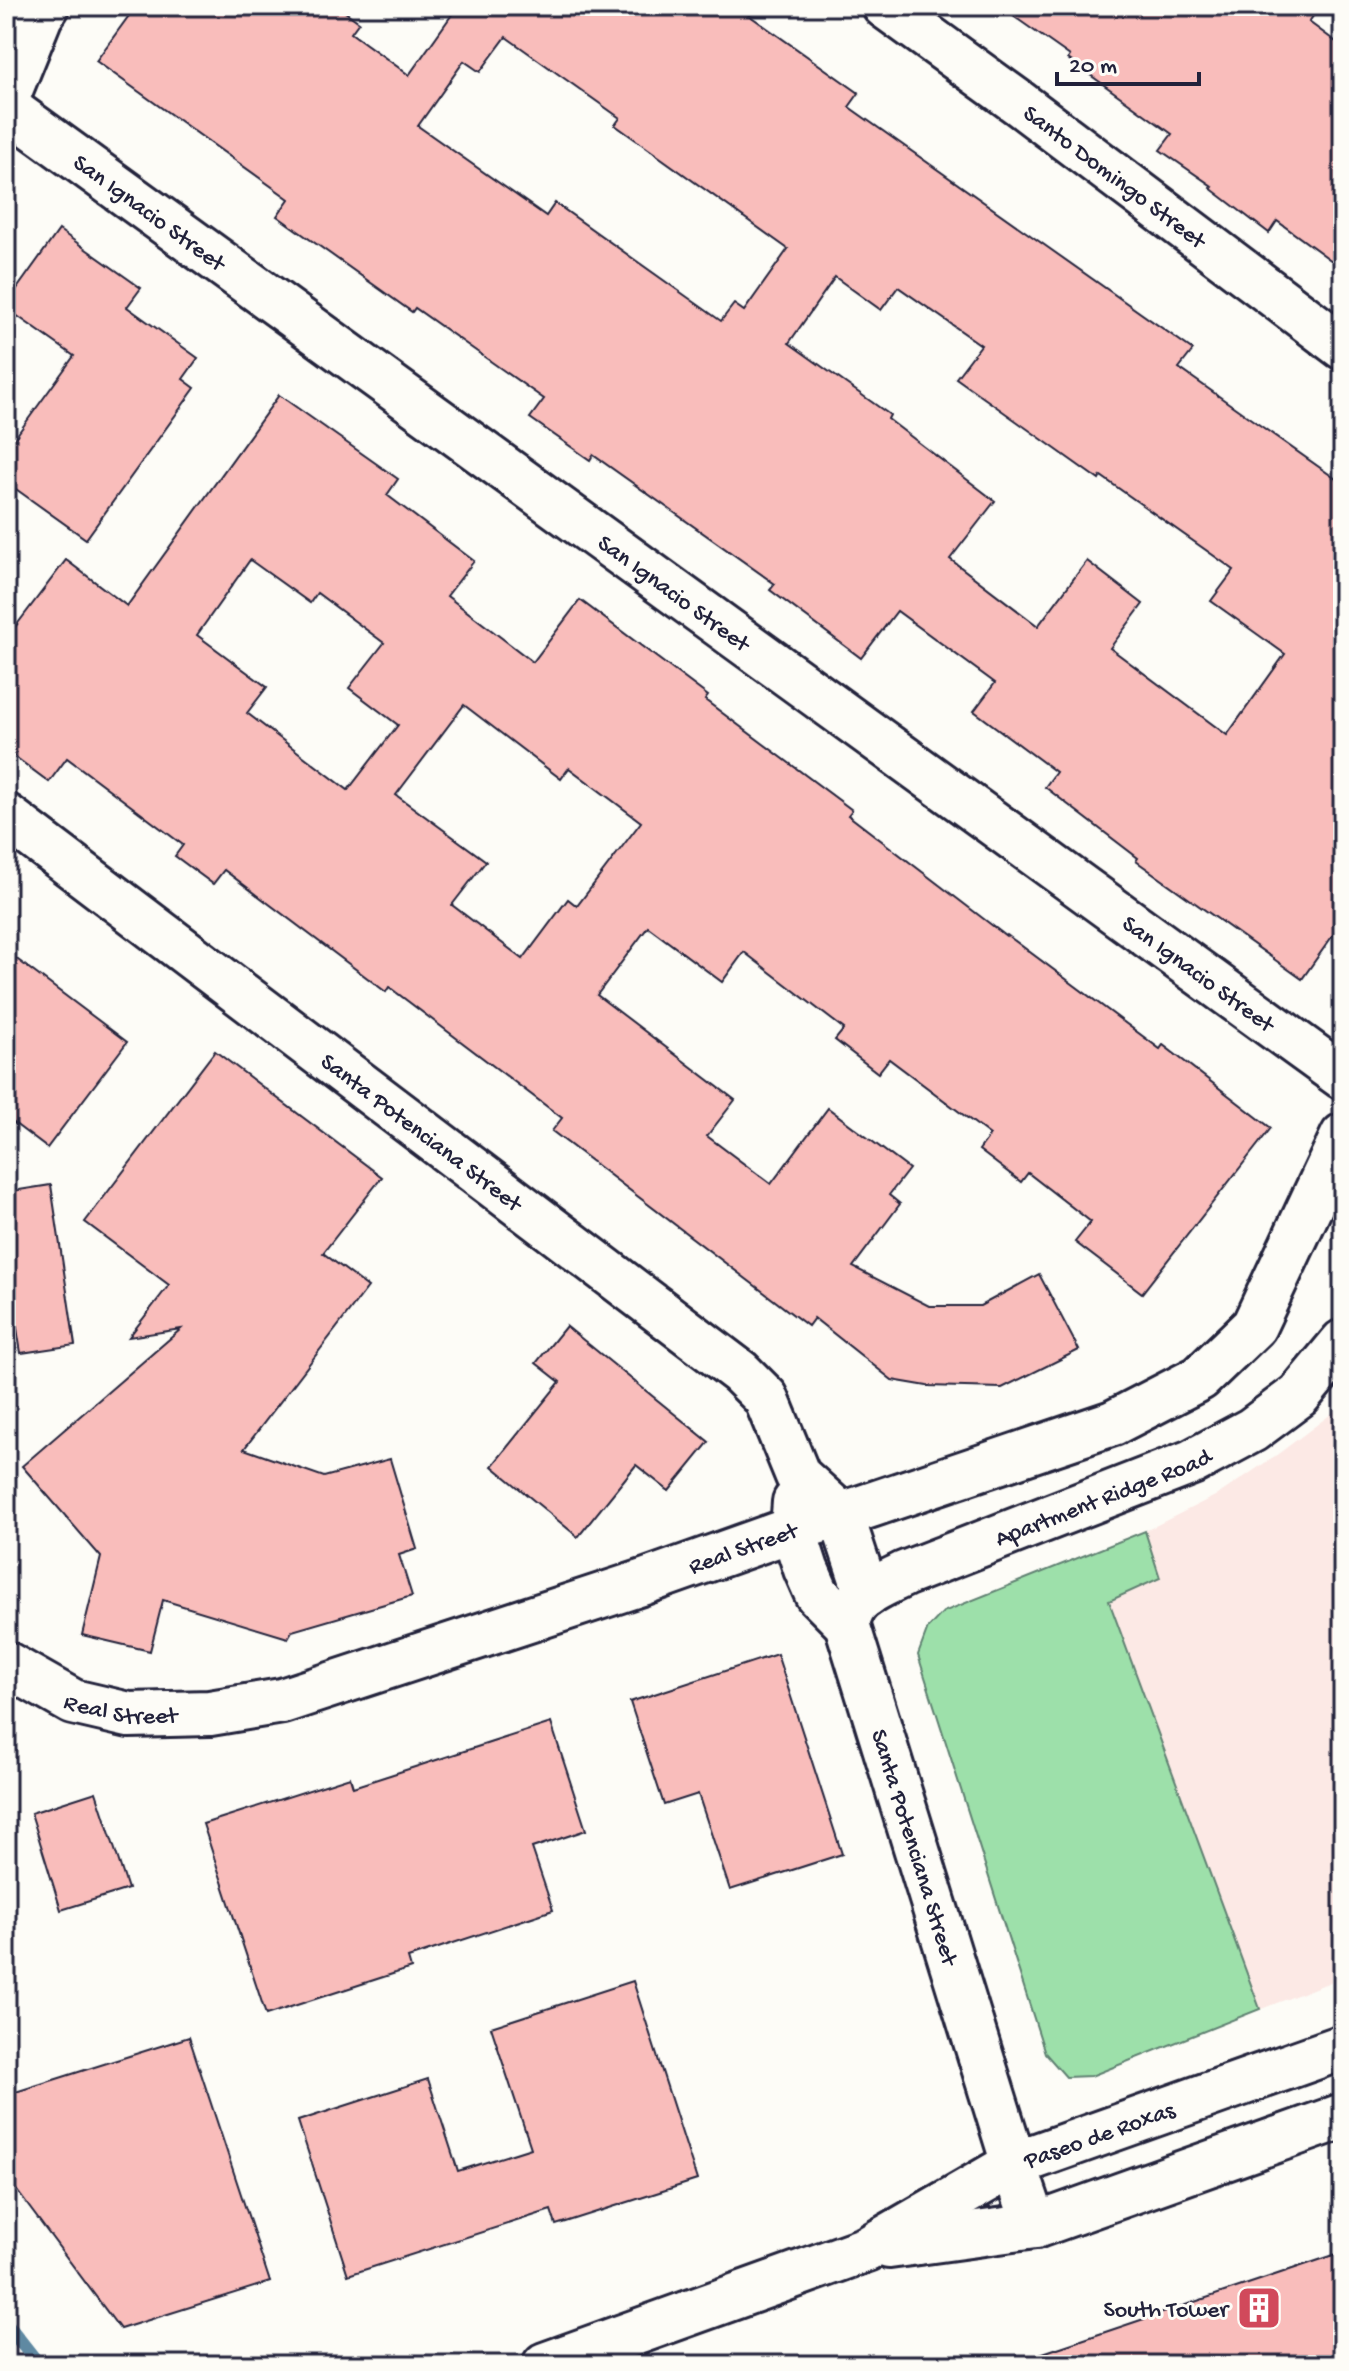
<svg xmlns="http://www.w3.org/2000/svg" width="1349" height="2371" font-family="'Gochi Hand',sans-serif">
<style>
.built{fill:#fce9e5}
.green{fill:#9de0aa;stroke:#608172;stroke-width:2}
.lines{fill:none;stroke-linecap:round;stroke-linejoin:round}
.stream{stroke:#5e89a2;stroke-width:14}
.building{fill:#f9bdbb;stroke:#22223b;stroke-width:2;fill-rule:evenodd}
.minor-casing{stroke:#22223b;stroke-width:50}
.major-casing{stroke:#22223b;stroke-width:50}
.minor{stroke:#fdfcf7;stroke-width:44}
.major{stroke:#fdfcf7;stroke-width:44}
.labels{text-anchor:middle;stroke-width:6;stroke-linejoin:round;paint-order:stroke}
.street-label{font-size:24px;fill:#22223b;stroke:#fdfcf7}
.poi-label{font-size:24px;fill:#22223b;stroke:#fdfcf7;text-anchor:end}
</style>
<rect width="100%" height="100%" fill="#fdfcf7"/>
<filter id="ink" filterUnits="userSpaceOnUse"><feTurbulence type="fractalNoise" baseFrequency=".0125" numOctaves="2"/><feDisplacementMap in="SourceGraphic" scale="16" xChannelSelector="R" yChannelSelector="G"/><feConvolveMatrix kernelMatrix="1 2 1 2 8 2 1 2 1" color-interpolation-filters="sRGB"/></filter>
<g filter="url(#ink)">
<!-- built -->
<polygon class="built" points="1343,1405 1343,1977 1091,2076 1066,2077 1045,2053 918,1655 928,1628 943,1612 1145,1531 1219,1494 1278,1454"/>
<!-- green -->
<polygon class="green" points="1145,1531 1160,1578 1109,1601 1260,2009 1091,2076 1066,2077 1045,2053 918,1655 928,1628 943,1612"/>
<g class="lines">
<!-- stream -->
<polyline class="stream" points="6,2323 39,2365"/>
</g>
<!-- building -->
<g class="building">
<path d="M136 6H337L359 22 351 33 409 75 458 6H736L859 93 849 107 1193 350 1179 368 1343 484V921L1302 979 1136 861 1138 858 1045 787 1056 772 974 711 995 683 897 611 861 658 770 590 775 584 593 455 590 460 530 418 544 399 415 308 412 312 277 216 289 199 96 61ZM506 37 620 118 615 125 788 249 744 311 734 304 721 321 555 203 546 216 418 126 464 61 480 72ZM835 277 881 310 898 287 981 345 956 378 1099 480 1101 476 1234 570 1211 601 1285 654 1227 735 1110 648 1143 604 1087 561 1038 626 950 559 995 501 888 419 890 415 789 343Z"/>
<polygon points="999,6 1320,6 1309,22 1343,47 1343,269 1277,221 1269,233 1210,188 1212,186 1160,150 1172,134 1068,59 1070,56"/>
<polygon points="59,230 141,288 127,307 198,358 183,379 195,388 86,539 6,482 6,450 74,356 6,308 6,304"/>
<path d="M279 395 398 479 387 495 474 561 447 596 533 662 580 600 708 696 705 700 852 810 848 815 1006 936 1007 935 1160 1049 1163 1045 1271 1128 1142 1293 1075 1242 1091 1222 1028 1173 1021 1182 979 1150 990 1135 889 1059 878 1073 835 1040 844 1029 744 952 722 982 648 927 597 995 735 1100 707 1136 771 1184 828 1108 909 1169 889 1195 900 1204 853 1267 929 1306H980L1039 1274 1079 1350 1002 1388 927 1386 892 1380 814 1318 808 1326 552 1131 562 1118 389 987 386 992 224 870 213 884 175 856 183 845 67 758 49 782 6 750V639L66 560 127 606ZM250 560 310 603 317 593 384 643 349 688 398 725 348 790 247 713 267 687 197 635ZM464 705 561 779 569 768 641 822 577 906 568 899 523 959 452 905 486 861 396 795Z"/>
<polygon points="6,951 127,1042 47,1148 6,1117"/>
<polygon points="215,1051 382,1177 323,1253 368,1287 244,1449 324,1477 390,1459 417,1549 399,1555 412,1596 292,1631 288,1638 163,1600 150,1651 82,1635 101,1557 22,1466 181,1329 129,1337 169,1285 85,1222"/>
<polygon points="51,1185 75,1345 21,1353 15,1316 6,1317 6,1192"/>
<polygon points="566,1326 709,1442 669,1491 636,1465 578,1537 492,1466 560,1382 536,1363"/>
<polygon points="777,1654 842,1854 730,1890 698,1794 664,1805 630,1702"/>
<polygon points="551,1723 586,1830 532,1848 553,1910 408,1958 411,1968 266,2015 203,1824 350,1777 353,1787"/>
<polygon points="96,1792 128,1889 61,1910 31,1813"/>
<polygon points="633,1981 697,2180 556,2225 551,2210 348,2275 298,2121 428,2079 458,2171 531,2148 491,2027"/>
<polygon points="189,2037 270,2282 120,2329 6,2176 6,2095"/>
<polygon points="1343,2252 1343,2365 1029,2365 1028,2358"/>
</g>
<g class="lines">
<!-- minor casing -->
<g class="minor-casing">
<g id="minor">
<path id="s1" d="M885 6 1019 103 1343 347"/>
<polyline points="6,100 40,16 47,6"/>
<path id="s2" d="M6 107 1343 1077"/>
<path id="s3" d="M6 816 740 1372 766 1398 798 1476 841 1515 867 1594"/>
<path id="s4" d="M795 1502 793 1529 806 1569 817 1594 847 1624 1014 2164 1035 2226"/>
<path id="s5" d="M850 1614C857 1593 886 1584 904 1574L1192 1462 1252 1430 1299 1395 1343 1342"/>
<path id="s6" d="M6 1664 73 1702 129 1715 210 1713 282 1701 644 1582 793 1529 841 1515 1113 1423 1200 1378 1254 1326 1343 1136"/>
</g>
</g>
<!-- major casing -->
<g class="major-casing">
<g id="major">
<polyline points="889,2246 1035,2226 1343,2116"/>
<path id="s7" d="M545 2365 867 2249 1014 2164 1343 2047"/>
</g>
</g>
<!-- minor -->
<use href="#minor" class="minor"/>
<!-- major -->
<use href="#major" class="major"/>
</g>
</g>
<!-- icons -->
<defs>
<g id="building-square" transform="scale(2.3)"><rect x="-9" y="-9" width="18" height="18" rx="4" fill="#d1495b" stroke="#fdfcf7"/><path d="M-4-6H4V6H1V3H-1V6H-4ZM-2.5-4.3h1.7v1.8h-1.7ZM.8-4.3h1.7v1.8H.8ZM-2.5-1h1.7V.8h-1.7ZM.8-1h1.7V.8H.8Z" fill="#fff"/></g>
</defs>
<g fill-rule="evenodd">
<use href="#building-square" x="1259" y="2308"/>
</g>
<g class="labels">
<!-- street labels -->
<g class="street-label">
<text dy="8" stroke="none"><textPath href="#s1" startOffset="286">Santo Domingo Street</textPath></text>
<text dy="8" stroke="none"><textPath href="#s2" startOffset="178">San Ignacio Street</textPath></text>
<text dy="8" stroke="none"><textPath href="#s2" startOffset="826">San Ignacio Street</textPath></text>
<text dy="8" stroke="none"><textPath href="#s2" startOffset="1474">San Ignacio Street</textPath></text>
<text dy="8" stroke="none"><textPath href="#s3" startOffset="522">Santa Potenciana Street</textPath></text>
<text dy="8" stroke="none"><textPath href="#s5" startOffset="282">Apartment Ridge Road</textPath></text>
<text dy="8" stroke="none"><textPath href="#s6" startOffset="774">Real Street</textPath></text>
<text dy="8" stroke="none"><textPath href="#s6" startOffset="126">Real Street</textPath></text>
<text dy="8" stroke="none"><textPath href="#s4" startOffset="372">Santa Potenciana Street</textPath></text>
<text dy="8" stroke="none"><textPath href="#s7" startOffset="602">Paseo de Roxas</textPath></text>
</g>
<!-- poi labels -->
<g class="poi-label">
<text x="1228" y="2316">South Tower</text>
</g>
</g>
<!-- margin -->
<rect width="1349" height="2371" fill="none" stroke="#fdfcf7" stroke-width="32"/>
<rect x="16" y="16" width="1317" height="2339" fill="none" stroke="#22223b" stroke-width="3" filter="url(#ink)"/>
<!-- scale -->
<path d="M1057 72v12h142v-12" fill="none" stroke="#22223b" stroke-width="4"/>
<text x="1069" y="72" font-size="24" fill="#22223b" stroke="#fdfcf7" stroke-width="6" paint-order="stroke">20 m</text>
</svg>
